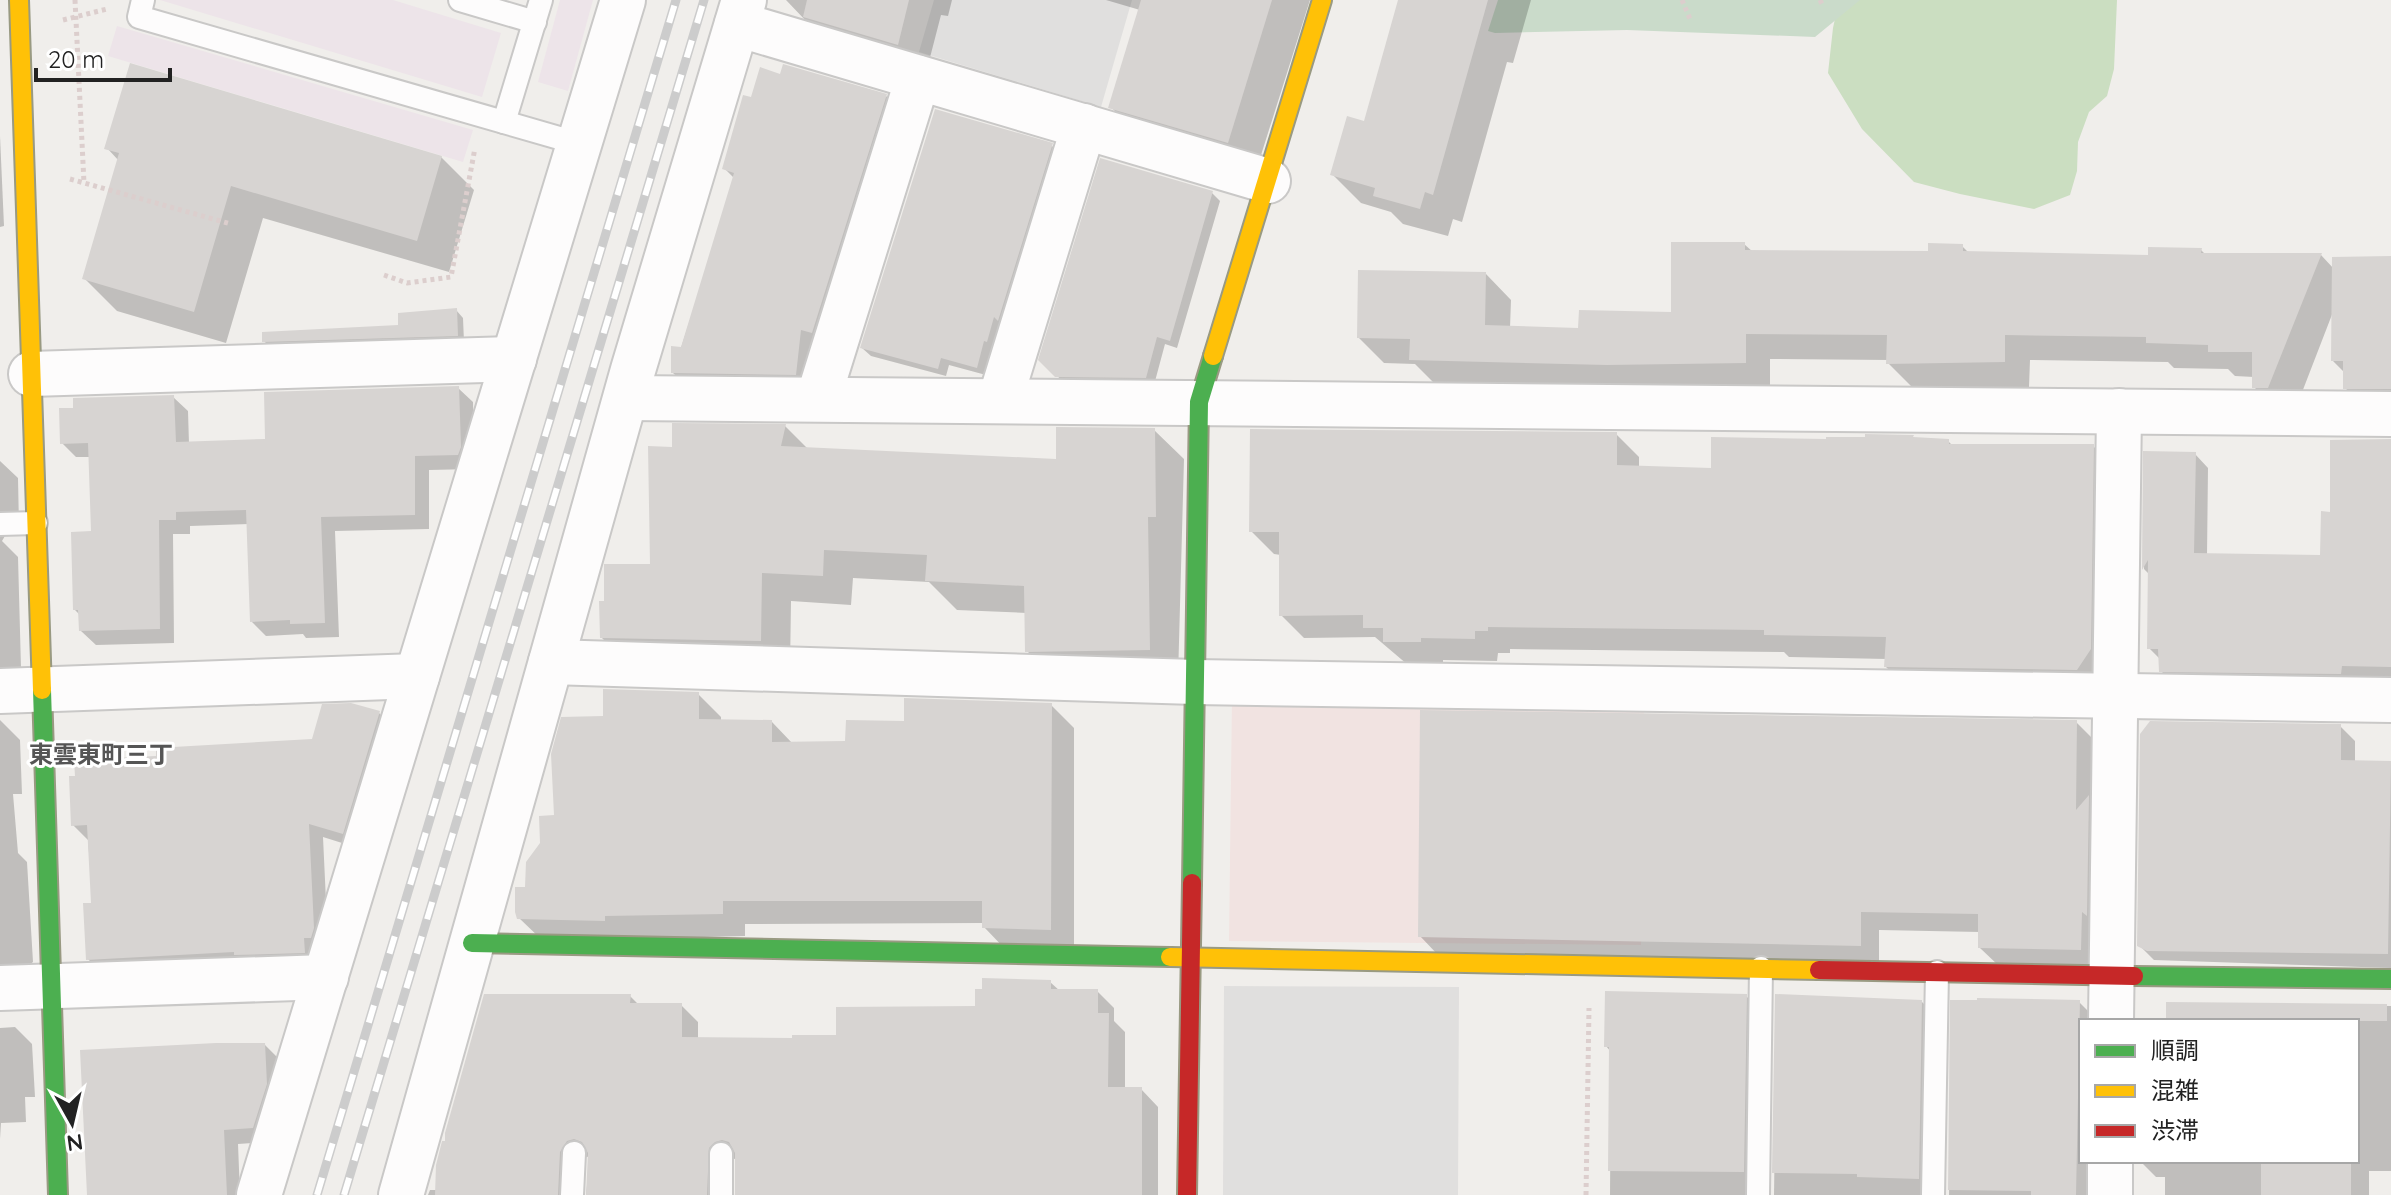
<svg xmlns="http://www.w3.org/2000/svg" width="2391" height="1195" font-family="Quicksand,'Noto Sans JP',sans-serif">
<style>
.commercial{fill:#f1e3e1}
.industrial{fill:#ede4e9}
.forest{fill:#cbdec1}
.cemetery{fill:#cadbca}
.parking{fill:#e0dfde}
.shadow{fill:#0003}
.building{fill:#d7d4d2}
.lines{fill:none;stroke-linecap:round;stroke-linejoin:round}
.lane-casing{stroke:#c9c8c7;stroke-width:26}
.street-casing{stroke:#c9c8c7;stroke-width:48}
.fast-casing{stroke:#999a82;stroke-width:22}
.slow-casing{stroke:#999a82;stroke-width:22}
.jam-casing{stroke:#999a82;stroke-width:22}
.path{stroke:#dccecd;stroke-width:5;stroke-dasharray:4 4;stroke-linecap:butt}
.lane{stroke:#fdfcfc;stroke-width:22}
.street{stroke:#fdfcfc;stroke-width:44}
.fast{stroke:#4caf50;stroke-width:18}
.slow{stroke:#ffc107;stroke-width:18}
.jam{stroke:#c62828;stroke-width:18}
.rail-casing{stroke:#ccc;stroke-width:9}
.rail{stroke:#fff;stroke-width:6;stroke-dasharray:18;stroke-linecap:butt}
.labels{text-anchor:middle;stroke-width:6;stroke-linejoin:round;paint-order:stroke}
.neighbourhood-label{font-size:24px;font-weight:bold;fill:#555;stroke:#fff}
</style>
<rect width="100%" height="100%" fill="#f0eeeb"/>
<!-- commercial -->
<polygon class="commercial" points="1232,697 1644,703 1641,945 1229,941"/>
<!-- industrial -->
<g class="industrial">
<polygon points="160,0 393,0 501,33 482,97"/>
<polygon points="560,0 593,0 568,91 538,82"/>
<polygon points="117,26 473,130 463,162 108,56"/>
</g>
<!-- forest -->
<polygon class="forest" points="1839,0 2117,0 2114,69 2107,96 2089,112 2078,142 2077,171 2070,195 2034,209 1960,194 1914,182 1862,129 1828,73 1833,28"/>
<!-- cemetery -->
<polygon class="cemetery" points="1498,0 1860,0 1815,37 1627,30 1495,33 1488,31"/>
<!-- parking -->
<g class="parking">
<polygon points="934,0 1132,0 1101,107 919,52"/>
<polygon points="1224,986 1459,987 1458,1195 1223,1195"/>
</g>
<!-- shadow -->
<g class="shadow">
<polygon points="786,0 952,0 948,16 941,15 926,73 828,44"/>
<polygon points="1106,0 1310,0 1256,171 1139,136 1111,107 1140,10"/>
<polygon points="1400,0 1531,0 1513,63 1507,62 1462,222 1453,219 1448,236 1403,224 1391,212 1361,203 1332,174 1366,124"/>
<polygon points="782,76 886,96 899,109 808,387 687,386 673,373 735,179 724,168 753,100"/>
<polygon points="0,136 4,226 0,227"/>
<polygon points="1051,145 1060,154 996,349 993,348 986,375 949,365 946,376 871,356 862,348"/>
<polygon points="107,148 441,157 474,190 449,272 263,218 226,343 117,311 84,278 119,161"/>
<polygon points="1212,193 1220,201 1177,348 1165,344 1154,385 1065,384 1041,359"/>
<polygon points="1744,244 1753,252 1930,253 1962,246 1969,253 2150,257 2201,250 2206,255 2321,255 2334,269 2391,258 2391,401 2359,401 2345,388 2345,373 2333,361 2333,312 2294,413 2279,412 2254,387 2254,377 2235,376 2228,369 2174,368 2168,362 2030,360 2029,387 1914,389 1888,363 1889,360 1770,359 1770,388 1436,385 1415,364 1384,363 1359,338 1486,274 1511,300 1510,328 1580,330 1673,314"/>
<polygon points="456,310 463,318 464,342 271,348 264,341 400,327"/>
<polygon points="458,388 473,402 474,463 473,469 429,470 429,529 335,531 339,637 306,638 303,634 266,636 252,622 249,524 190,526 190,534 173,534 174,643 96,645 81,631 80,615 75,610 93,533 91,457 76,457 62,443 173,397 188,411 189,444 267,441"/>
<polygon points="785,426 808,449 1059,461 1154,430 1184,459 1178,679 1056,680 1027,651 1027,613 957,610 929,582 853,578 851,605 791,601 790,669 631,667 602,638 606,603 652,566 675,449"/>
<polygon points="1616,434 1639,457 1639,468 1713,470 1828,441 1913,437 1915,439 1948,441 1953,446 2093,446 2116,469 2113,672 1910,690 1886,667 1887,659 1789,657 1784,652 1510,649 1510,653 1498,653 1497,661 1443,660 1443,665 1408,665 1375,637 1304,638 1281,615 1281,555 1274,554 1251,531"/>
<polygon points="2391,441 2391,679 2174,684 2161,671 2161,660 2149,648 2150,575 2144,569 2145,453 2195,454 2208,468 2207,556 2322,558 2332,514"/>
<polygon points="0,461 18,478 19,526 9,529 2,541 18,557 21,668 0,690"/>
<polygon points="698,694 721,717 721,721 772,722 793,744 847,743 906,723 1051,705 1074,728 1074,952 1007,951 984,927 984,923 745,924 745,936 543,941 519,918 556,817 605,718"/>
<polygon points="379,713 394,728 358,848 323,837 328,944 319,967 102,974 88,959 93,905 88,840 73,825 158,758 313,741"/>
<polygon points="0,720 20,740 22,794 13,794 18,853 27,862 33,962 0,988"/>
<polygon points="2076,722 2095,741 2099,968 1999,966 1980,948 1980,932 1879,930 1879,964 1438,955 1420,936"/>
<polygon points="2340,726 2355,741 2355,762 2391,763 2391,968 2154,960 2139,945"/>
<polygon points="1050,982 1060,991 1097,991 1114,1008 1114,1021 1125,1032 1125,1089 1141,1089 1158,1107 1158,1195 737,1195 736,1158 726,1164 724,1195 586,1195 590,1156 584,1158 575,1195 428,1195 430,1190 437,1190 630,996 639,1005 681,1005 698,1022 698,1040 751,1042 838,1037 977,1008"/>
<polygon points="1746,996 1765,1015 1763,1195 1610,1195 1611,1052 1606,1046"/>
<polygon points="1777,996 1922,1002 1941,1021 1938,1195 1774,1195"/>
<polygon points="1952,1002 2079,1002 2098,1021 2081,1021 2081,1161 2114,1161 2095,1195 1949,1195"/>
<polygon points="2168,1004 2391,1006 2391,1171 2369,1171 2369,1195 2165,1195 2165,1177 2156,1177 2140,1161 2357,1161 2357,1021 2168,1021"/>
<polygon points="15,1027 32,1044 35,1097 25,1097 26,1122 1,1123 0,1139 0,1028"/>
<polygon points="265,1045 280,1060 268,1142 238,1144 240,1195 89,1195"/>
</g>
<!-- building -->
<g class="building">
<polygon points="807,0 909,0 898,45 803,17"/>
<polygon points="1141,0 1272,0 1228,143 1108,108"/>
<polygon points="1398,0 1488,0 1433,195 1425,192 1420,209 1373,196 1375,188 1330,175 1347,116 1364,121"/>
<polygon points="130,63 442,156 417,241 231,186 194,312 82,279 119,153 104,149"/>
<polygon points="783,64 887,94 812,333 801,330 796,375 671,373 671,346 681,347 734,173 722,169 743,95 751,97 760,67 780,74"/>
<polygon points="935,109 1053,143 998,321 994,317 987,342 984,341 977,368 941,358 938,369 860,348"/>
<polygon points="1100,158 1213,191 1170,341 1157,337 1146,378 1055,377 1038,360"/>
<polygon points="1671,242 1745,242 1745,250 1928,251 1928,243 1963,244 1963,251 2148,255 2148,247 2202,248 2201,253 2322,253 2268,388 2252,388 2252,352 2208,352 2208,345 2146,343 2146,337 2005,335 2005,362 1886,364 1887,335 1746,334 1746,363 1607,365 1409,360 1410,339 1357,338 1358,270 1486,272 1485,325 1578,328 1579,310 1671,312"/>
<polygon points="2391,256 2391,389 2343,389 2343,361 2331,361 2332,257"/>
<polygon points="457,308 458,336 262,342 262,332 398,325 398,313"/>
<polygon points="459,386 461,447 458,455 415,456 415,515 321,517 325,623 290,624 290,620 250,622 246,510 176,512 176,520 159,520 160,629 79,631 78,610 73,610 71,532 91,531 88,443 60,444 59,408 73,408 73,398 174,395 176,442 265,439 264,392"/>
<polygon points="672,423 786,424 781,446 1056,459 1056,427 1155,428 1156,517 1148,517 1150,650 1025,652 1024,586 925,581 927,555 824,550 823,576 762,573 761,641 600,638 599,601 604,601 604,564 650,564 648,446 672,447"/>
<polygon points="1250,429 1617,432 1617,465 1711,468 1711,437 1826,439 1826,437 1865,437 1865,434 1914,435 1913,437 1949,439 1949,444 2094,444 2091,649 2077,670 1884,667 1886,637 1764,635 1764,630 1488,627 1488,631 1475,631 1475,639 1421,638 1421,642 1383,642 1383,628 1363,628 1363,615 1279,616 1279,532 1249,532"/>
<polygon points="2391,439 2391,667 2342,666 2341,674 2159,672 2158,649 2147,649 2148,560 2142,570 2143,451 2196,452 2194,553 2320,555 2321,511 2330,512 2330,440"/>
<polygon points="603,689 699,692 699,719 772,720 772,742 845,741 846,720 904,721 904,698 1052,703 1051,930 982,928 982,901 723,901 723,914 605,916 605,921 517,919 515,912 515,887 525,887 526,862 540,843 539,816 554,815 551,754 561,717 603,716"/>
<polygon points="351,703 380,711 343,834 309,824 314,928 311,938 304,938 305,953 234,955 234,952 86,960 83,903 91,903 87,825 71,826 69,776 75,776 74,760 156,756 156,748 312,739 322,704"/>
<polygon points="1420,710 2077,720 2076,810 2089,795 2087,916 2082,912 2081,950 1978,948 1978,914 1861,912 1861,946 1418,937"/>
<polygon points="2150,721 2341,724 2341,760 2391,761 2388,954 2147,951 2137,946 2140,734"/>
<polygon points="982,978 1051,980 1051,989 1098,989 1098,1013 1109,1013 1108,1087 1142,1087 1142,1195 735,1195 735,1153 729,1142 722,1140 715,1142 709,1148 707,1195 586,1195 588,1153 582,1142 574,1139 567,1141 560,1152 558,1195 435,1195 436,1165 442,1141 445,1141 445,1133 484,994 631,994 630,1003 682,1003 682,1037 792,1038 792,1035 836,1035 836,1007 975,1006 975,989 982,989"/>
<polygon points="1605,991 1747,994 1744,1172 1608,1171 1609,1047 1604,1047"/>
<polygon points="1775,994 1922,1000 1919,1179 1857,1177 1857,1174 1772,1173"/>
<polygon points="1977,998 2080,1000 2076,1195 2031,1195 2031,1191 1948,1190 1950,1000 1977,1000"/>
<polygon points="2166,1002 2387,1004 2387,1021 2166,1021"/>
<polygon points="216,1043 265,1043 267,1084 253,1128 224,1130 227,1195 87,1195 80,1050"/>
<rect x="2261" y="1161" width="90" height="34"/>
</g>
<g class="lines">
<!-- lane casing -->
<g class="lane-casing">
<g id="lane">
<polyline points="143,0 139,17 580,144"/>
<polyline points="460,0 535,22"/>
<polyline points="504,122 541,0"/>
<polyline points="0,524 36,523"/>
<polyline points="721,1154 721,1195"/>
<polyline points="572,1195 574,1153"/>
<polyline points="1758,1195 1761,968"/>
<polyline points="1933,1195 1937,972"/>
</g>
</g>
<!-- street casing -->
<g class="street-casing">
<g id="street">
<polyline points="737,24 1268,181"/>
<polyline points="31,374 514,359"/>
<polyline points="627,398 2391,414"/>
<polyline points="818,399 918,78"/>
<polyline points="1000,400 1084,126"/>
<polyline points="551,662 1195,682 2391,700"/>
<polyline points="0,691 417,676"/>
<polyline points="0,988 326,977"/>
<polyline points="2111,1021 2119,411"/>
<polyline points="259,1195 623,0"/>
<polyline points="401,1195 633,370 744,0"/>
<polyline points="2110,1195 2110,1161"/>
</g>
</g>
<!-- fast casing -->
<g class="fast-casing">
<g id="fast">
<polyline points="42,690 58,1195"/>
<polyline points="1192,883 1199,402 1213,356"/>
<polyline points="472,943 1170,957"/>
<polyline points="2134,976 2391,979"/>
</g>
</g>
<!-- slow casing -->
<g class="slow-casing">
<g id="slow">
<polyline points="19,0 42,690"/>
<polyline points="1213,356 1322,0"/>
<polyline points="1170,957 1819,970"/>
</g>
</g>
<!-- jam casing -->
<g class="jam-casing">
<g id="jam">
<polyline points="1819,970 2134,976"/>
<polyline points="1187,1195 1192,883"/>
</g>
</g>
<!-- path -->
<g class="path">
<polyline points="75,0 84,183"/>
<polyline points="1682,0 1690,19"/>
<polyline points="1820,0 1823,6"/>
<polyline points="63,20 107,9"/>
<polyline points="70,179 231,224"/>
<polyline points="384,275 407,283 451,277 475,148"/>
<polyline points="1586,1195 1589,1008"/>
</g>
<!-- lane -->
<use href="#lane" class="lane"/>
<!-- street -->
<use href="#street" class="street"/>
<!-- fast -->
<use href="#fast" class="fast"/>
<!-- slow -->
<use href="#slow" class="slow"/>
<!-- jam -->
<use href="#jam" class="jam"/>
<!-- rail casing -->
<g class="rail-casing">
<g id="rail">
<polyline points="317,1195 676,0"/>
<polyline points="344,1195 704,0"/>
</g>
</g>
<!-- rail -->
<use href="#rail" class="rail"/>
</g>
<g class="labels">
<!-- neighbourhood labels -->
<g class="neighbourhood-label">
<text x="101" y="763">東雲東町三丁</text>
</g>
</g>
<!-- legend -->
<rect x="2079" y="1019" width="280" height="144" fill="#ffffff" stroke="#a7a7a7" stroke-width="2"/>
<rect x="2095" y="1045" width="40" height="12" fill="#4caf50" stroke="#a7a7a7" stroke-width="2"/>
<text x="2151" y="1059" font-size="24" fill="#222222">順調</text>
<rect x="2095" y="1085" width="40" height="12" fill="#ffc107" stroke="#a7a7a7" stroke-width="2"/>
<text x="2151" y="1099" font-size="24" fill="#222222">混雑</text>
<rect x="2095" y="1125" width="40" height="12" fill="#c62828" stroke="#a7a7a7" stroke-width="2"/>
<text x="2151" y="1139" font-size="24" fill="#222222">渋滞</text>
<!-- north arrow -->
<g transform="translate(72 1123) rotate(172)" stroke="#ffffff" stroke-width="6" paint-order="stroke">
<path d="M0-6L14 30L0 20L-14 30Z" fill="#222222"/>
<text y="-12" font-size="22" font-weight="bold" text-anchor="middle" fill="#222222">N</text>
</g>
<!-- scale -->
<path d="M36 68v12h134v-12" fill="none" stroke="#222222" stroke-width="4"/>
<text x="48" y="68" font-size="24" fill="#222222" stroke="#ffffff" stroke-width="6" paint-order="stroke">20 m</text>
</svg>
